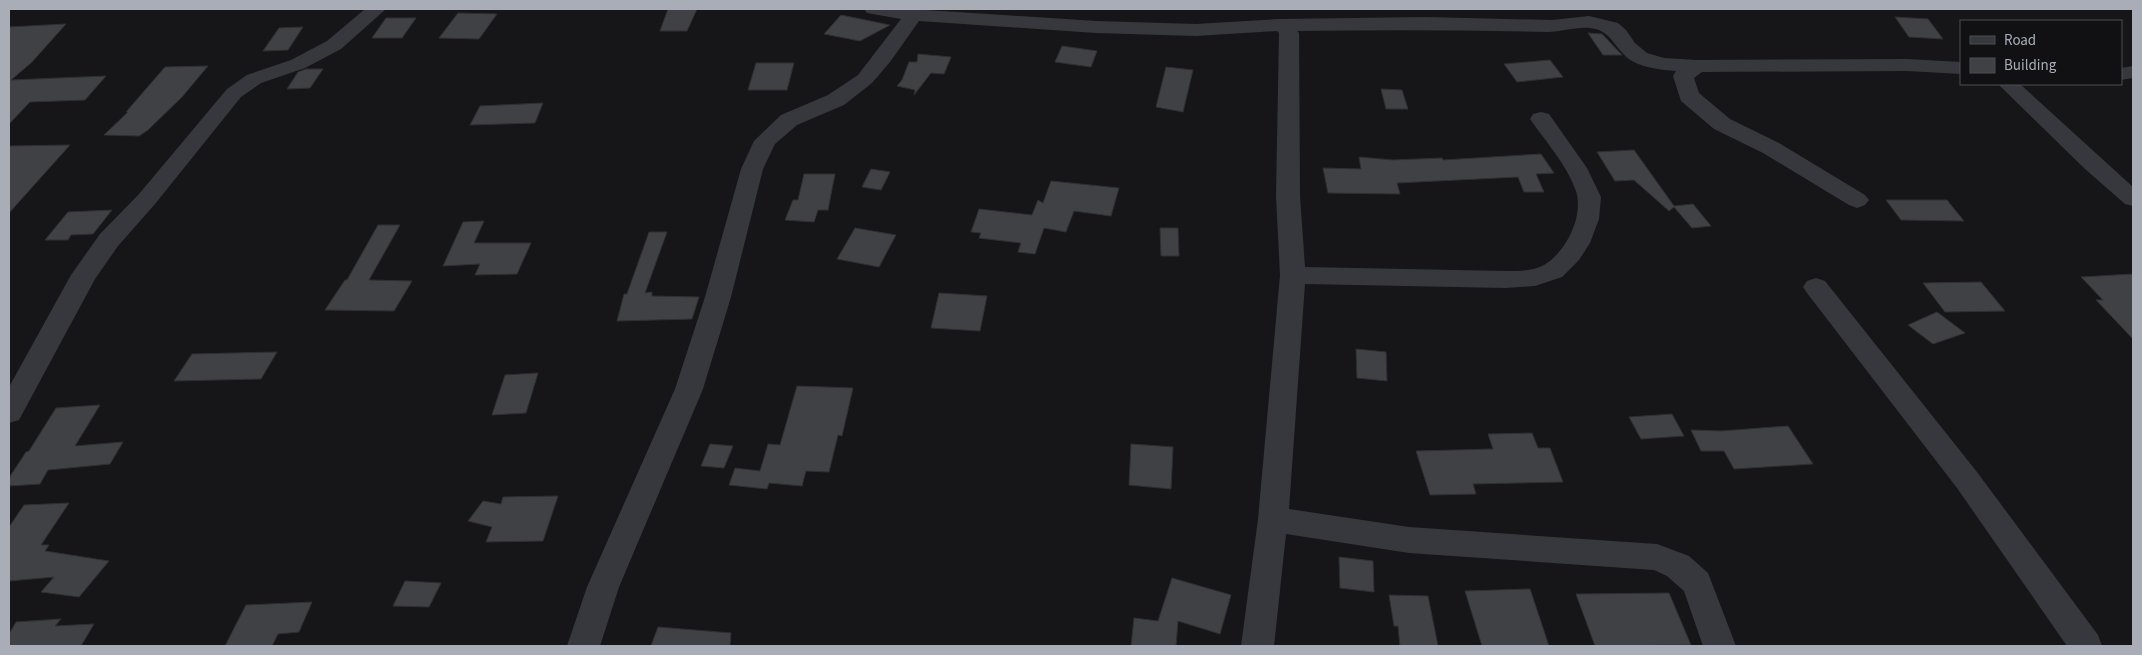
<svg xmlns="http://www.w3.org/2000/svg" width="2142" height="655" font-family="'Source Sans 3',sans-serif">
<style>
.building{fill:#404145;stroke:#303034}
.lines{fill:none;stroke-linecap:round;stroke-linejoin:round}
.minor{fill:#37383d;fill-rule:evenodd}
</style>
<rect width="100%" height="100%" fill="#161618"/>
<!-- building -->
<g class="building">
<polygon points="668,9 697,9 687,31 660,31"/>
<polygon points="458,13 497,14 479,39 439,38"/>
<polygon points="841,15 890,25 860,41 824,34"/>
<polygon points="1895,17 1928,19 1943,39 1909,37"/>
<polygon points="386,18 416,18 402,38 372,38"/>
<polygon points="66,24 32,62 11,80 106,76 85,100 30,102 9,124 9,27"/>
<polygon points="303,27 288,50 263,51 279,28"/>
<polygon points="1588,33 1602,34 1622,55 1603,55"/>
<polygon points="1062,46 1097,51 1091,67 1055,62"/>
<polygon points="918,54 951,57 944,74 931,73 914,95 915,90 897,86 902,80 909,62 917,62"/>
<polygon points="1550,60 1563,77 1517,82 1504,64"/>
<polygon points="756,63 794,63 787,90 748,90"/>
<polygon points="208,66 182,97 148,130 139,136 104,135 128,112 126,112 165,67"/>
<polygon points="1166,67 1193,70 1183,112 1156,107"/>
<polygon points="306,69 323,69 310,88 287,89 298,72"/>
<polygon points="1381,89 1402,90 1408,109 1386,109"/>
<polygon points="543,103 535,123 470,125 480,106"/>
<polygon points="70,145 9,213 9,146"/>
<polygon points="1634,150 1674,206 1693,204 1711,226 1692,228 1674,207 1669,211 1634,180 1615,181 1597,152"/>
<polygon points="1541,154 1554,173 1536,174 1544,192 1524,192 1518,177 1397,183 1400,194 1328,193 1323,168 1361,169 1359,157 1393,160 1442,158 1443,160"/>
<polygon points="871,169 890,172 881,190 862,187"/>
<polygon points="804,174 835,174 828,210 818,210 814,222 785,220 793,200 798,200"/>
<polygon points="1051,181 1119,188 1111,216 1074,211 1066,232 1044,228 1035,254 1018,252 1021,243 979,238 981,233 971,232 979,209 1032,215 1038,200 1043,203"/>
<polygon points="1886,200 1947,200 1964,221 1901,220"/>
<polygon points="112,210 93,234 71,235 68,240 45,240 68,212"/>
<polygon points="484,221 474,243 531,243 517,274 475,275 480,264 443,266 463,222"/>
<polygon points="378,225 400,225 369,280 412,281 394,311 325,310 345,280 347,280"/>
<polygon points="855,228 896,235 879,267 837,259"/>
<polygon points="1160,228 1178,228 1179,256 1161,256"/>
<polygon points="649,232 667,232 645,293 652,292 652,296 699,297 692,319 617,321 624,294 627,294"/>
<polygon points="2133,274 2133,339 2096,300 2103,300 2081,277"/>
<polygon points="1981,282 2005,311 1945,312 1923,283"/>
<polygon points="939,293 987,296 980,331 931,328"/>
<polygon points="1937,312 1965,333 1933,344 1908,325"/>
<polygon points="1356,349 1386,352 1387,381 1357,378"/>
<polygon points="277,352 261,379 174,381 192,354"/>
<polygon points="538,373 526,413 492,415 505,375"/>
<polygon points="797,386 853,388 842,436 838,435 829,472 806,471 802,486 769,483 767,489 729,485 735,468 760,471 768,444 780,445"/>
<polygon points="100,405 75,446 123,442 110,464 48,470 40,484 9,486 9,478 26,452 29,451 56,408"/>
<polygon points="1672,414 1684,436 1641,439 1629,417"/>
<polygon points="1788,426 1813,464 1734,469 1724,451 1701,451 1691,430 1721,431"/>
<polygon points="1532,433 1538,448 1550,448 1563,482 1473,484 1476,494 1430,495 1416,451 1493,449 1488,434"/>
<polygon points="710,444 733,446 724,468 701,466"/>
<polygon points="1131,444 1173,447 1171,489 1129,485"/>
<polygon points="558,496 543,541 486,542 492,527 468,521 483,501 501,504 503,497"/>
<polygon points="69,503 41,545 49,545 45,551 109,561 79,597 41,592 54,577 9,581 9,527 24,505"/>
<polygon points="1339,557 1373,561 1374,592 1340,588"/>
<polygon points="1172,578 1231,595 1220,634 1178,621 1176,646 1131,646 1134,618 1158,621"/>
<polygon points="405,581 441,583 429,607 393,606"/>
<polygon points="1530,589 1549,646 1482,646 1465,591"/>
<polygon points="1669,593 1691,645 1595,646 1576,594"/>
<polygon points="1389,595 1428,596 1438,646 1400,646 1398,626 1394,626"/>
<polygon points="312,602 299,632 278,634 272,646 225,646 246,605"/>
<polygon points="61,619 55,626 94,624 81,646 9,646 9,634 16,622"/>
<polygon points="658,627 731,633 730,646 651,646"/>
</g>
<g class="lines">
<!-- minor -->
<g class="minor">
<polygon points="365,9 386,9 341,49 305,68 261,83 241,97 155,204 118,246 95,279 19,420 9,423 9,387 71,275 100,234 139,194 227,89 247,75 291,60 327,41"/>
<path d="M864 9H911L1096 21 1196 24 1279 19 1426 17 1552 20 1589 16 1618 23 1626 30 1635 43 1647 53 1664 58 1697 60 1907 59 1961 62V74L1907 71 1702 72 1694 78 1699 93 1730 119 1779 143 1865 195 1869 200 1865 205 1857 208 1849 205 1763 153 1714 129 1681 101 1673 76 1676 71C1662 70 1645 68 1632 61 1615 51 1612 29 1589 28 1575 27 1561 32 1548 32 1464 30 1381 30 1297 31L1299 33 1300 196 1305 267 1506 271C1518 271 1533 271 1544 265 1566 252 1584 216 1576 191 1567 165 1546 142 1530 119L1533 114 1541 112 1549 114 1587 168 1601 197 1599 219 1590 243 1579 260 1562 277 1535 286 1506 288 1305 284 1289 509 1409 527 1657 544 1689 556 1708 573 1736 646H1703L1684 591 1667 576 1654 570 1409 553 1286 534 1274 646H1241L1258 519 1280 275 1276 196 1279 33 1277 31 1196 36 1096 33 919 21 890 62 872 83 844 105 797 125 775 144 763 169 731 297 703 389 619 587 600 646H567L587 587 675 389 705 297 741 169 754 141 781 115 828 95 858 75 901 19 867 13Z"/>
<polygon points="2133,66 2133,78 2121,80 2121,68"/>
<polygon points="1998,84 2020,84 2133,187 2133,206 2125,204 2085,169"/>
<polygon points="1816,278 1825,281 1977,472 2098,635 2102,646 2067,646 1957,488 1807,293 1803,287 1807,281"/>
</g>
</g>
<!-- border -->
<rect width="2142" height="655" fill="none" stroke="#a8adb8" stroke-width="20"/>
<!-- legend -->
<rect x="1960" y="20" width="162" height="65" fill="#111113" stroke="#4d4f55"/>
<rect x="1970" y="36" width="25" height="8" fill="#37383d" stroke="#4d4f55"/>
<text x="2004" y="45" font-size="15" fill="#a8adb8">Road</text>
<rect x="1970" y="58" width="25" height="15" fill="#404145" stroke="#4d4f55"/>
<text x="2004" y="70" font-size="15" fill="#a8adb8">Building</text>
</svg>
